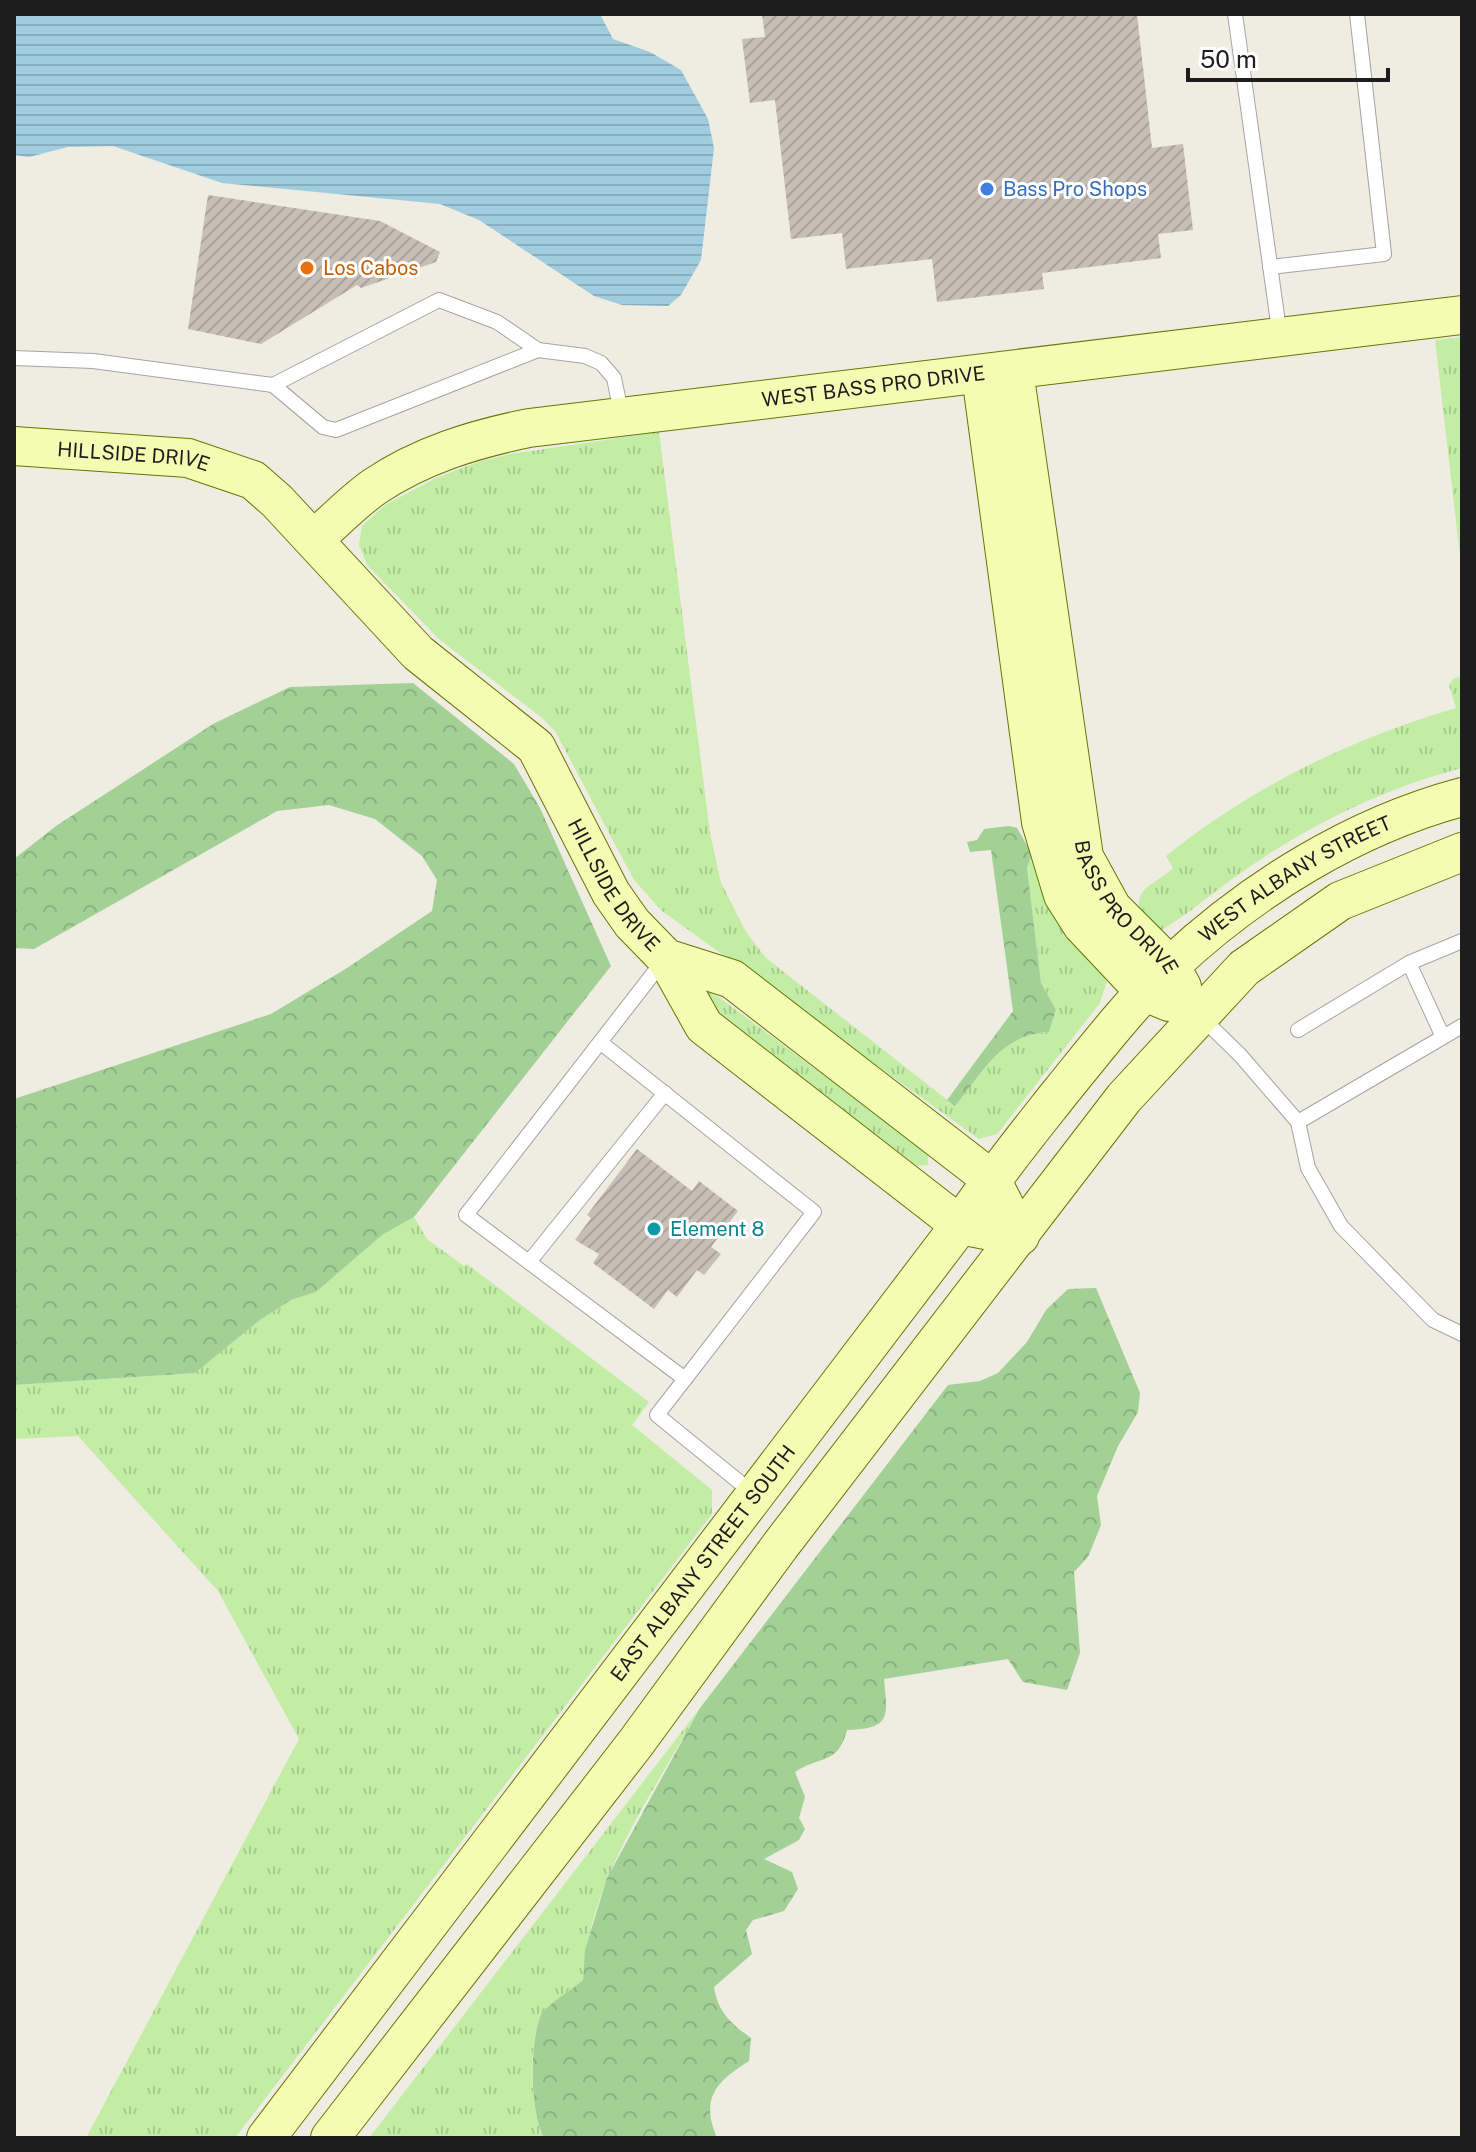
<svg xmlns="http://www.w3.org/2000/svg" width="1476" height="2152" font-family="'Public Sans',sans-serif">
<style>
.grass{fill:url(#grass-tufts)}
.forest{fill:url(#forest-crowns)}
.water{fill:url(#water-rules)}
.building{fill:url(#building-hatch)}
.lines{fill:none;stroke-linecap:round;stroke-linejoin:round}
.lane-casing{stroke:#a4a4a4;stroke-width:16}
.secondary-casing{stroke:#637800;stroke-width:40}
.lane{stroke:#fff;stroke-width:14}
.secondary{stroke:#f4fcb3;stroke-width:38}
.shop-dot{fill:#3f7fe0;stroke:#fff;stroke-width:3}
.food-dot{fill:#e8710a;stroke:#fff;stroke-width:3}
.culture-dot{fill:#0f9aa8;stroke:#fff;stroke-width:3}
.labels{text-anchor:middle;stroke-width:6;stroke-linejoin:round;paint-order:stroke}
.shop-label{font-size:20px;fill:#366cbe;stroke:#fff;text-anchor:start}
.food-label{font-size:20px;fill:#c56008;stroke:#fff;text-anchor:start}
.street-label{font-size:20px;fill:#1d1d1d;stroke:#fff}
.culture-label{font-size:20px;fill:#0d838f;stroke:#fff;text-anchor:start}
</style>
<defs>
<pattern id="grass-tufts" width="24" height="20" patternUnits="userSpaceOnUse" patternTransform="scale(2)"><rect width="24" height="20" fill="#c3eca5"/><path d="M3 7l-1-3M5 7V3M7 7l1-3M15 17l-1-3M17 17v-4M19 17l1-3" fill="none" stroke="#a7ca8e"/></pattern>
<pattern id="forest-crowns" width="20" height="18" patternUnits="userSpaceOnUse" patternTransform="scale(2)"><rect width="20" height="18" fill="#a2d095"/><path d="M2 6a3 3 0 1 1 6 0M12 15a3 3 0 1 1 6 0" fill="none" stroke="#8bb280"/></pattern>
<pattern id="water-rules" width="6" height="5" patternUnits="userSpaceOnUse" patternTransform="scale(2)"><rect width="6" height="5" fill="#a0ccdf"/><path d="M0 2.5h6" fill="none" stroke="#89afbf"/></pattern>
<pattern id="building-hatch" width="6" height="6" patternUnits="userSpaceOnUse" patternTransform="scale(2)"><rect width="6" height="6" fill="#c7beb5"/><path d="M-1 1l2-2M0 6l6-6M5 7l2-2" fill="none" stroke="#aaa39b"/></pattern>
</defs>
<rect width="100%" height="100%" fill="#efece2"/>
<!-- grass -->
<g class="grass">
<polygon points="1462,337 1462,573 1435,340"/>
<path d="M659 432 710 833 721 883 746 932 766 958 955 1106C983 1072 1001 1034 1049 1032L1056 1011 1041 983 1027 868 1032 854 1108 978 1100 1003 997 1134 979 1139 662 911 634 880 555 731 541 717 440 640 367 565 359 545 362 526 385 505 436 478 481 461 511 454Z"/>
<path d="M1462 677V768C1381 789 1303 828 1235 877 1210 895 1187 915 1160 931L1140 919C1134 884 1151 889 1173 868L1166 856C1252 787 1350 739 1456 708L1449 685 1454 678Z"/>
<polygon points="705,991 720,998 928,1153 928,1165 917,1166 715,1011"/>
<polygon points="414,1217 427,1239 464,1266 467,1264 649,1402 632,1425 712,1490 712,1514 235,2138 86,2138 299,1739 218,1591 78,1436 14,1439 14,1385 195,1373 260,1320 291,1300 316,1292 382,1235"/>
<path d="M700 1708C654 1792 588 1881 583 1980 574 1988 544 2007 541 2015 528 2041 530 2114 544 2138H369Z"/>
</g>
<!-- forest -->
<g class="forest">
<polygon points="413,683 514,764 540,808 611,966 414,1217 382,1235 316,1292 291,1300 260,1320 195,1373 14,1385 14,1099 271,1014 347,968 432,911 437,880 422,856 375,819 329,805 277,811 34,949 14,948 14,859 56,826 213,724 290,687"/>
<path d="M1009 826 1017 828 1032 854 1027 868 1041 983 1056 1010 1049 1032C1001 1034 983 1072 955 1106L947 1100 1013 1011 991 850 970 852 967 842 977 840 984 829Z"/>
<path d="M1096 1288 1140 1393 1138 1412 1118 1446 1097 1496 1101 1525 1088 1557 1074 1572 1080 1653 1067 1690 1023 1682 1008 1659 884 1679C887 1715 893 1729 847 1730 838 1765 821 1755 795 1772L805 1797 799 1818 805 1829 799 1840 764 1859 792 1872 798 1889 784 1911 753 1920 746 1930 752 1954 714 1987C718 2012 730 2023 751 2038L749 2061C716 2082 700 2098 717 2138H544C530 2113 529 2041 541 2015 544 2007 574 1988 583 1980L585 1950 607 1878 700 1708 948 1385 980 1381 998 1373 1027 1342 1046 1310 1068 1289Z"/>
</g>
<!-- water -->
<polygon class="water" points="14,14 600,14 613,39 650,52 681,70 708,119 714,148 701,260 681,295 668,306 622,305 594,296 479,220 440,204 222,183 113,146 68,147 29,157 14,155"/>
<!-- building -->
<g class="building">
<polygon points="762,14 1137,14 1152,148 1183,144 1193,230 1158,234 1161,258 1042,273 1044,289 937,302 932,259 846,269 842,233 791,239 775,100 750,103 742,39 765,37"/>
<polygon points="208,195 380,221 440,252 436,262 361,288 357,285 261,344 188,329"/>
<polygon points="637,1149 692,1191 699,1181 738,1211 711,1247 721,1254 704,1275 697,1270 677,1297 668,1290 654,1309 593,1263 599,1254 575,1240 591,1218 587,1215"/>
</g>
<g class="lines">
<!-- lane casing -->
<g class="lane-casing">
<g id="lane">
<polyline points="1235,14 1280,337"/>
<polyline points="1270,267 1384,254 1357,14"/>
<polyline points="14,358 93,361 273,385 439,300 497,322 538,350 585,356 601,363 614,378 622,417"/>
<polyline points="273,385 323,427 336,430 538,350"/>
<polyline points="1409,963 1442,1035"/>
<polyline points="1201,1017 1240,1055 1298,1122 1308,1168 1341,1226 1433,1320 1462,1334"/>
<polyline points="1298,1030 1409,963 1462,941"/>
<polyline points="600,1042 814,1212 685,1379 466,1215 663,961"/>
<polyline points="1298,1122 1462,1026"/>
<polyline points="529,1262 665,1093"/>
<polyline points="685,1379 657,1415 754,1494"/>
</g>
</g>
<!-- secondary casing -->
<g class="secondary-casing">
<g id="secondary">
<path id="s1" d="M1014 371 1084 857 1112 908 1170 966 1182 987"/>
<polyline points="981,375 1041,822 1063,895 1082,925 1145,992 1169,1002"/>
<path id="s2" d="M14 446 188 458 253 480 277 501 418 653 536 747 611 893 632 923 666 958 732 979 991 1179 1020 1236"/>
<path id="s3" d="M314 540C333 522 353 502 374 487 421 455 475 439 529 428L1462 315"/>
<polyline points="666,958 704,1026 960,1225 986,1230"/>
<path id="s4" d="M266 2138 960 1225C991 1179 1025 1137 1059 1094 1094 1051 1130 1004 1170 966 1252 889 1354 826 1462 797"/>
<polyline points="330,2138 635,1744 780,1546 1124,1098 1244,968 1340,901 1462,852"/>
</g>
</g>
<!-- lane -->
<use href="#lane" class="lane"/>
<!-- secondary -->
<use href="#secondary" class="secondary"/>
</g>
<!-- markers -->
<circle class="shop-dot" cx="987" cy="189" r="8"/>
<circle class="food-dot" cx="307" cy="268" r="8"/>
<circle class="culture-dot" cx="654" cy="1229" r="8"/>
<g class="labels">
<!-- shop labels -->
<g class="shop-label">
<text x="1003" y="196">Bass Pro Shops</text>
</g>
<!-- food labels -->
<g class="food-label">
<text x="323" y="275">Los Cabos</text>
</g>
<!-- street labels -->
<g class="street-label">
<text dy="7" stroke="none"><textPath href="#s3" startOffset="594">WEST BASS PRO DRIVE</textPath></text>
<text dy="7" stroke="none"><textPath href="#s2" startOffset="120">HILLSIDE DRIVE</textPath></text>
<text dy="7" stroke="none"><textPath href="#s4" startOffset="1634">WEST ALBANY STREET</textPath></text>
<text dy="7" stroke="none"><textPath href="#s2" startOffset="792">HILLSIDE DRIVE</textPath></text>
<text dy="7" stroke="none"><textPath href="#s1" startOffset="556">BASS PRO DRIVE</textPath></text>
<text dy="7" stroke="none"><textPath href="#s4" startOffset="722">EAST ALBANY STREET SOUTH</textPath></text>
</g>
<!-- culture labels -->
<g class="culture-label">
<text x="670" y="1236">Element 8</text>
</g>
</g>
<!-- border -->
<rect width="1476" height="2152" fill="none" stroke="#1d1d1d" stroke-width="32"/>
<!-- scale -->
<path d="M1188 68v12h200v-12" fill="none" stroke="#1d1d1d" stroke-width="4"/>
<text x="1200" y="68" font-size="24" fill="#1d1d1d" stroke="#ffffff" stroke-width="6" paint-order="stroke">50 m</text>
</svg>
